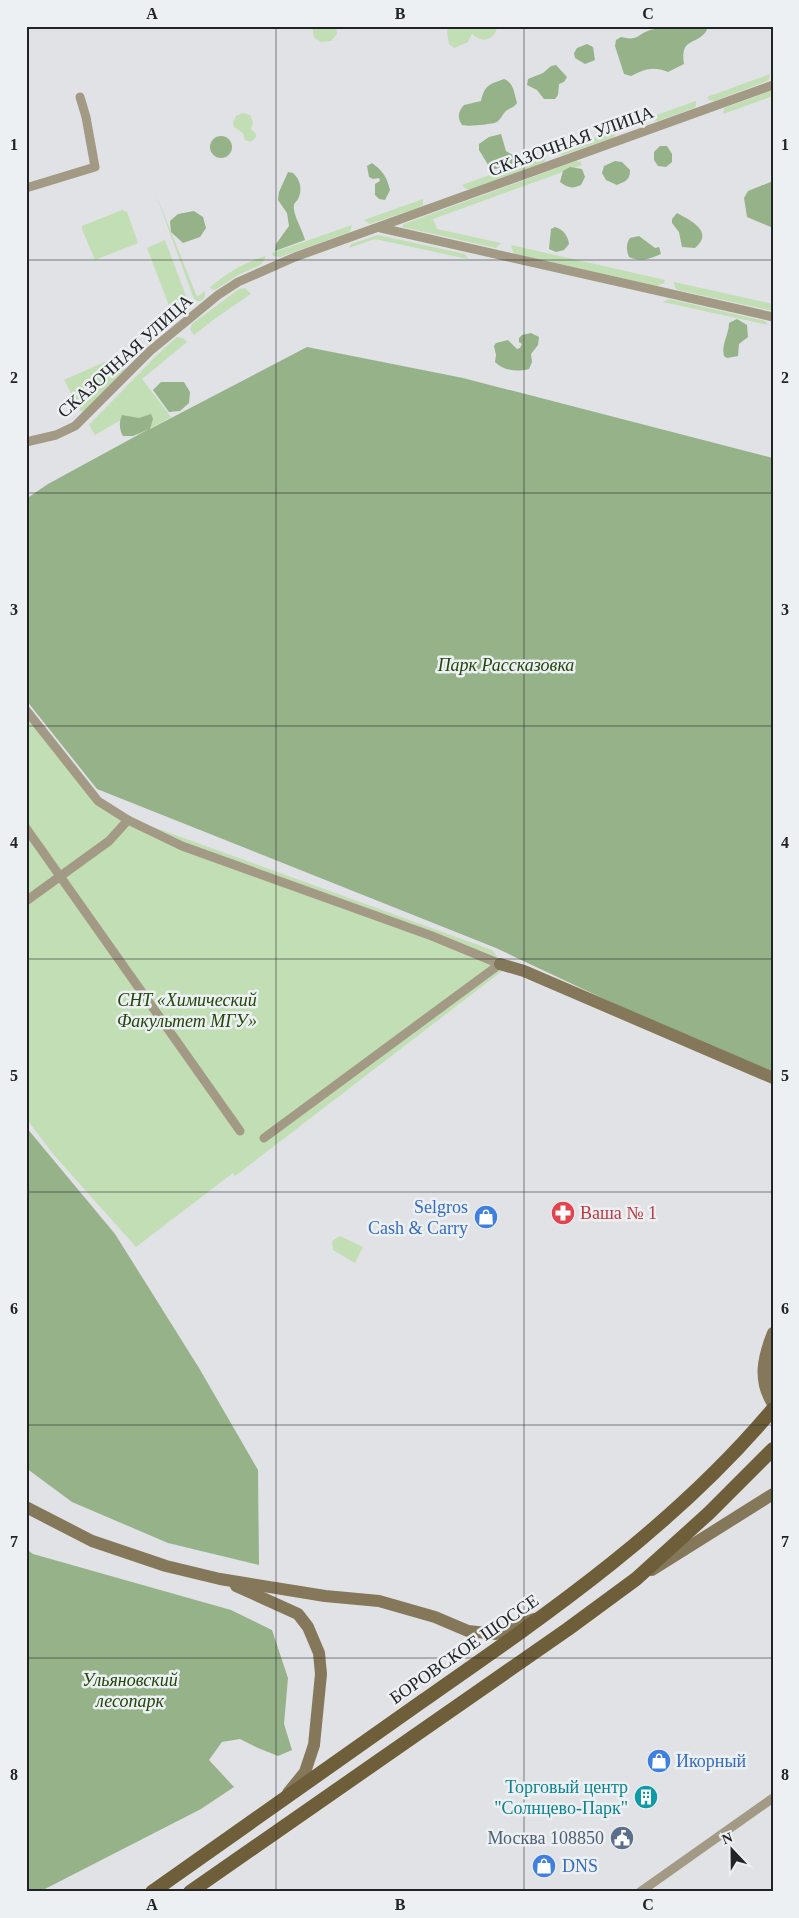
<svg xmlns="http://www.w3.org/2000/svg" width="799" height="1918" font-family="Georgia,serif">
<style>
.green{fill:#c1deb4}
.forest{fill:#95b289}
.lines{fill:none;stroke-linecap:round;stroke-linejoin:round}
.street{stroke:#a39a86;stroke-width:9}
.secondary{stroke:#85775a;stroke-width:12}
.primary{stroke:#6f5e3a;stroke-width:14}
.grid{fill:none;stroke:#222324;stroke-width:1;stroke-opacity:0.55}
.labels{text-anchor:middle;stroke-width:5;stroke-linejoin:round;paint-order:stroke}
.street-label{font-size:18px;fill:#222324;stroke:#edf0f2}
.park-label{font-size:18px;font-style:italic;fill:#214609;stroke:#edf0f2}
.shop-label{font-size:18px;fill:#366cbe;stroke:#edf0f2;text-anchor:start}
.health-label{font-size:18px;fill:#be3a42;stroke:#edf0f2;text-anchor:start}
.culture-label{font-size:18px;fill:#0d838f;stroke:#edf0f2;text-anchor:end}
.service-label{font-size:18px;fill:#4e5e75;stroke:#edf0f2;text-anchor:end}
.neatline{fill:none;stroke:#222324;stroke-width:2}
.grid-label{font-size:16px;text-anchor:middle;font-weight:bold;fill:#222324}
</style>
<rect width="100%" height="100%" fill="#e0e2e5"/>
<!-- green -->
<g class="green">
<polygon points="312,26 336,26 337,34 331,41 321,42 314,37"/>
<path d="M449 26H497V27C495 41 481 43 472 34L468 42 454 48 449 44C449 38 445 33 449 26Z"/>
<polygon points="770,74 769,79 767,81 714,101 709,100 707,97"/>
<polygon points="773,90 773,96 723,114 724,108 727,107"/>
<polygon points="696,101 696,106 694,108 658,121 655,121 651,117"/>
<polygon points="243,113 250,115 253,122 251,129 256,134 256,137 251,142 245,140 243,133 234,127 233,123 236,116"/>
<polygon points="616,130 617,132 614,137 563,155 557,154 556,151"/>
<polygon points="546,155 545,161 543,163 470,189 466,189 462,185"/>
<polygon points="576,161 581,162 582,165 433,219 437,229 501,243 496,248 402,227 404,224"/>
<polygon points="155,192 197,297 205,291 205,297 201,301 196,301 194,299"/>
<polygon points="423,199 423,205 420,207 370,224 364,220"/>
<polygon points="122,210 127,212 138,243 95,260 82,229 82,226"/>
<polygon points="352,225 350,232 347,233 280,257 273,256 272,253"/>
<polygon points="378,235 465,254 468,259 375,239 349,248 351,244"/>
<polygon points="165,240 190,307 188,311 175,321 147,248"/>
<polygon points="511,245 665,280 664,283 657,286 515,254 513,252"/>
<path d="M265 256V259L260 265 238 275 215 290 211 289 210 287C227 273 244 263 265 256Z"/>
<polygon points="674,282 773,304 773,311 678,290 675,288"/>
<polygon points="245,288 251,294 217,317 194,335 190,329 192,324 239,289"/>
<polygon points="669,299 765,321 768,325 663,302"/>
<polygon points="177,337 183,338 187,342 142,379 171,417 138,435 126,417 95,435 89,425 156,356"/>
<polygon points="118,356 125,369 124,371 86,410 83,412 80,410 64,380"/>
<polygon points="26,716 101,808 492,950 506,968 235,1176 233,1173 136,1247 53,1154 26,1118"/>
<polygon points="340,1236 363,1247 355,1263 333,1250 332,1241"/>
</g>
<!-- forest -->
<g class="forest">
<path d="M656 26H704L707 30C696 47 680 36 684 64L668 72C653 66 645 69 631 76L624 74 615 46 616 40 621 37C641 42 637 32 655 29Z"/>
<polygon points="587,44 593,47 595,60 585,64 575,58 574,53 577,48"/>
<polygon points="556,65 567,77 564,82 559,84 558,95 555,99 544,99 537,90 527,85 528,79 543,73 551,66"/>
<path d="M504 79C514 83 514 93 517 103 514 108 509 108 505 112 502 115 501 119 497 122 494 124 467 127 462 125 457 117 458 112 464 105L481 101C485 84 489 85 504 79Z"/>
<polygon points="501,134 506,151 516,157 517,162 496,169 490,168 479,150 479,144 489,137"/>
<circle cx="221" cy="147" r="11"/>
<polygon points="660,146 667,146 672,154 672,162 666,167 658,166 654,160 654,152"/>
<path d="M615 161 622 162 630 170C630 180 626 181 617 185L606 180 602 173 604 166Z"/>
<path d="M372 163C382 170 387 177 390 190L385 200 379 199 375 195V184L380 181 379 178 373 179 369 177 367 166Z"/>
<path d="M570 167 582 169 585 177 581 185C572 189 568 188 560 182L563 171Z"/>
<path d="M288 172 293 173C300 179 303 190 298 199 297 201 294 203 294 205 292 213 303 231 305 240L275 251 276 244 289 226 287 213 278 200 279 192Z"/>
<polygon points="773,181 773,228 747,217 744,198 748,191"/>
<polygon points="194,211 203,217 206,228 200,237 183,243 171,232 170,221 178,214"/>
<path d="M677 213C692 221 714 232 695 248L682 247 679 232 672 223V219Z"/>
<path d="M555 227C563 229 568 236 569 244L564 250 556 252 549 249 551 229Z"/>
<path d="M639 236 655 248 659 247 661 254C649 259 641 262 629 257 626 249 626 244 630 238Z"/>
<path d="M737 319 747 325 748 337 739 344 738 356 727 358 724 356C721 344 729 335 729 323Z"/>
<path d="M531 333 539 337 538 345 531 354 532 362 529 369C519 372 503 371 495 362L496 355 494 346 496 343 508 340 517 349 520 348 522 344 519 342V338L522 335Z"/>
<path d="M307 347 463 378 773 458V1072L668 1029 496 948 97 789 26 700V499L48 484 149 429 133 436H123C119 429 119 422 122 415L139 418 151 414 153 419 150 429Z"/>
<polygon points="161,382 184,382 190,392 189,403 180,411 169,412 153,390"/>
<polygon points="26,1127 115,1234 199,1368 258,1470 259,1565 168,1543 72,1502 26,1468"/>
<polygon points="26,1549 33,1554 231,1610 272,1630 288,1678 284,1724 292,1750 278,1756 258,1748 240,1739 222,1742 209,1760 234,1787 201,1809 39,1892 26,1892"/>
</g>
<g class="lines">
<!-- street -->
<g class="street">
<polyline points="26,188 95,167 86,117 80,97"/>
<polyline points="381,228 773,317"/>
<polyline points="26,442 56,435 75,426 150,351 218,295 238,282 295,257 773,85"/>
<polyline points="26,710 98,801 128,820 182,846 432,936 500,964 264,1138"/>
<polyline points="26,828 240,1131"/>
<polyline points="26,901 109,841 128,820"/>
<polyline points="640,1892 773,1798"/>
</g>
<!-- secondary -->
<g class="secondary">
<polyline points="500,964 524,971 773,1078"/>
<path d="M773 1333C763 1358 758 1380 773 1404"/>
<polyline points="773,1363 773,1380"/>
<polyline points="26,1507 92,1541 166,1566 220,1579 325,1596 379,1601 435,1617 468,1631 496,1634 534,1619"/>
<polyline points="652,1570 773,1494"/>
<polyline points="236,1586 298,1614 308,1627 319,1653 321,1674 314,1745 305,1772 288,1793"/>
</g>
<!-- primary -->
<g class="primary">
<path d="M152 1892C242 1828 333 1764 424 1700 549 1613 675 1526 773 1409"/>
<polyline points="190,1892 568,1629 636,1579 709,1513 773,1449"/>
</g>
</g>
<!-- grid -->
<path class="grid" d="M276 26V1892M524 26V1892M26 260H773M26 493H773M26 726H773M26 959H773M26 1192H773M26 1425H773M26 1658H773"/>
<!-- icons -->
<defs>
<g id="pharmacy-disc" transform="scale(1.25)"><circle r="9.5" fill="#e0444e" stroke="#edf0f2"/><path d="M-2-6h4v4h4v4h-4v4h-4v-4h-4v-4h4Z" fill="#fff"/></g>
<g id="shop-disc" transform="scale(1.25)"><circle r="9.5" fill="#3f7fe0" stroke="#edf0f2"/><path d="M-5-2.5h2.3a2.7 3.5 0 0 1 5.4 0H5L5.5 6h-11ZM-1.5-2.5h3a1.5 2.3 0 0 0-3 0Z" fill="#fff"/></g>
<g id="building-disc" transform="scale(1.25)"><circle r="9.5" fill="#0f9aa8" stroke="#edf0f2"/><path d="M-4-6H4V6H1V3H-1V6H-4ZM-2.5-4.3h1.7v1.8h-1.7ZM.8-4.3h1.7v1.8H.8ZM-2.5-1h1.7V.8h-1.7ZM.8-1h1.7V.8H.8Z" fill="#fff"/></g>
<g id="civic-disc" transform="scale(1.25)"><circle r="9.5" fill="#5c6f8a" stroke="#edf0f2"/><path d="M-.6-6.5H3V-4.5H.6V-3L4-1V1h2V6H-6V1h2V-1L-.6-3ZM-1.2 2.5V6h2.4V2.5Z" fill="#fff"/></g>
</defs>
<g fill-rule="evenodd">
<use href="#pharmacy-disc" x="563" y="1213"/>
<use href="#shop-disc" x="486" y="1217"/>
<use href="#shop-disc" x="659" y="1761"/>
<use href="#building-disc" x="646" y="1797"/>
<use href="#civic-disc" x="622" y="1838"/>
<use href="#shop-disc" x="544" y="1866"/>
</g>
<g class="labels">
<!-- street labels -->
<g class="street-label">
<text transform="translate(571 141) rotate(-20)" y="6">СКАЗОЧНАЯ УЛИЦА</text>
<text transform="translate(125 356) rotate(-42)" y="6">СКАЗОЧНАЯ УЛИЦА</text>
<text transform="translate(464 1649) rotate(-35)" y="6">БОРОВСКОЕ ШОССЕ</text>
</g>
<!-- park labels -->
<g class="park-label">
<text x="506" y="671">Парк Рассказовка</text>
<text x="187" y="1006">СНТ «Химический<tspan x="187" dy="21">Факультет МГУ»</tspan></text>
<text x="130" y="1686">Ульяновский<tspan x="130" dy="21">лесопарк</tspan></text>
</g>
<!-- shop labels -->
<g class="shop-label">
<text x="468" y="1213" text-anchor="end">Selgros<tspan x="468" dy="21">Cash &amp; Carry</tspan></text>
<text x="676" y="1767">Икорный</text>
<text x="562" y="1872">DNS</text>
</g>
<!-- health labels -->
<g class="health-label">
<text x="580" y="1219">Ваша № 1</text>
</g>
<!-- culture labels -->
<g class="culture-label">
<text x="628" y="1793">Торговый центр<tspan x="628" dy="21">"Солнцево-Парк"</tspan></text>
</g>
<!-- service labels -->
<g class="service-label">
<text x="604" y="1844">Москва 108850</text>
</g>
</g>
<!-- border -->
<rect width="799" height="1918" fill="none" stroke="#edf0f2" stroke-width="55"/>
<!-- north arrow -->
<g transform="translate(732 1850) rotate(338)" stroke="#edf0f2" stroke-width="4" paint-order="stroke">
<path d="M0-4L9 19L0 12L-9 19Z" fill="#222324"/>
<text y="-8" font-size="14" font-weight="bold" text-anchor="middle" fill="#222324">N</text>
</g>
<rect x="28" y="28" width="744" height="1862" class="neatline"/>
<g class="grid-label">
<text x="152" y="19">A</text>
<text x="400" y="19">B</text>
<text x="648" y="19">C</text>
<text x="14" y="150">1</text>
<text x="785" y="150">1</text>
<text x="14" y="383">2</text>
<text x="785" y="383">2</text>
<text x="14" y="615">3</text>
<text x="785" y="615">3</text>
<text x="14" y="848">4</text>
<text x="785" y="848">4</text>
<text x="14" y="1081">5</text>
<text x="785" y="1081">5</text>
<text x="14" y="1314">6</text>
<text x="785" y="1314">6</text>
<text x="14" y="1547">7</text>
<text x="785" y="1547">7</text>
<text x="14" y="1780">8</text>
<text x="785" y="1780">8</text>
<text x="152" y="1910">A</text>
<text x="400" y="1910">B</text>
<text x="648" y="1910">C</text>
</g>
</svg>
